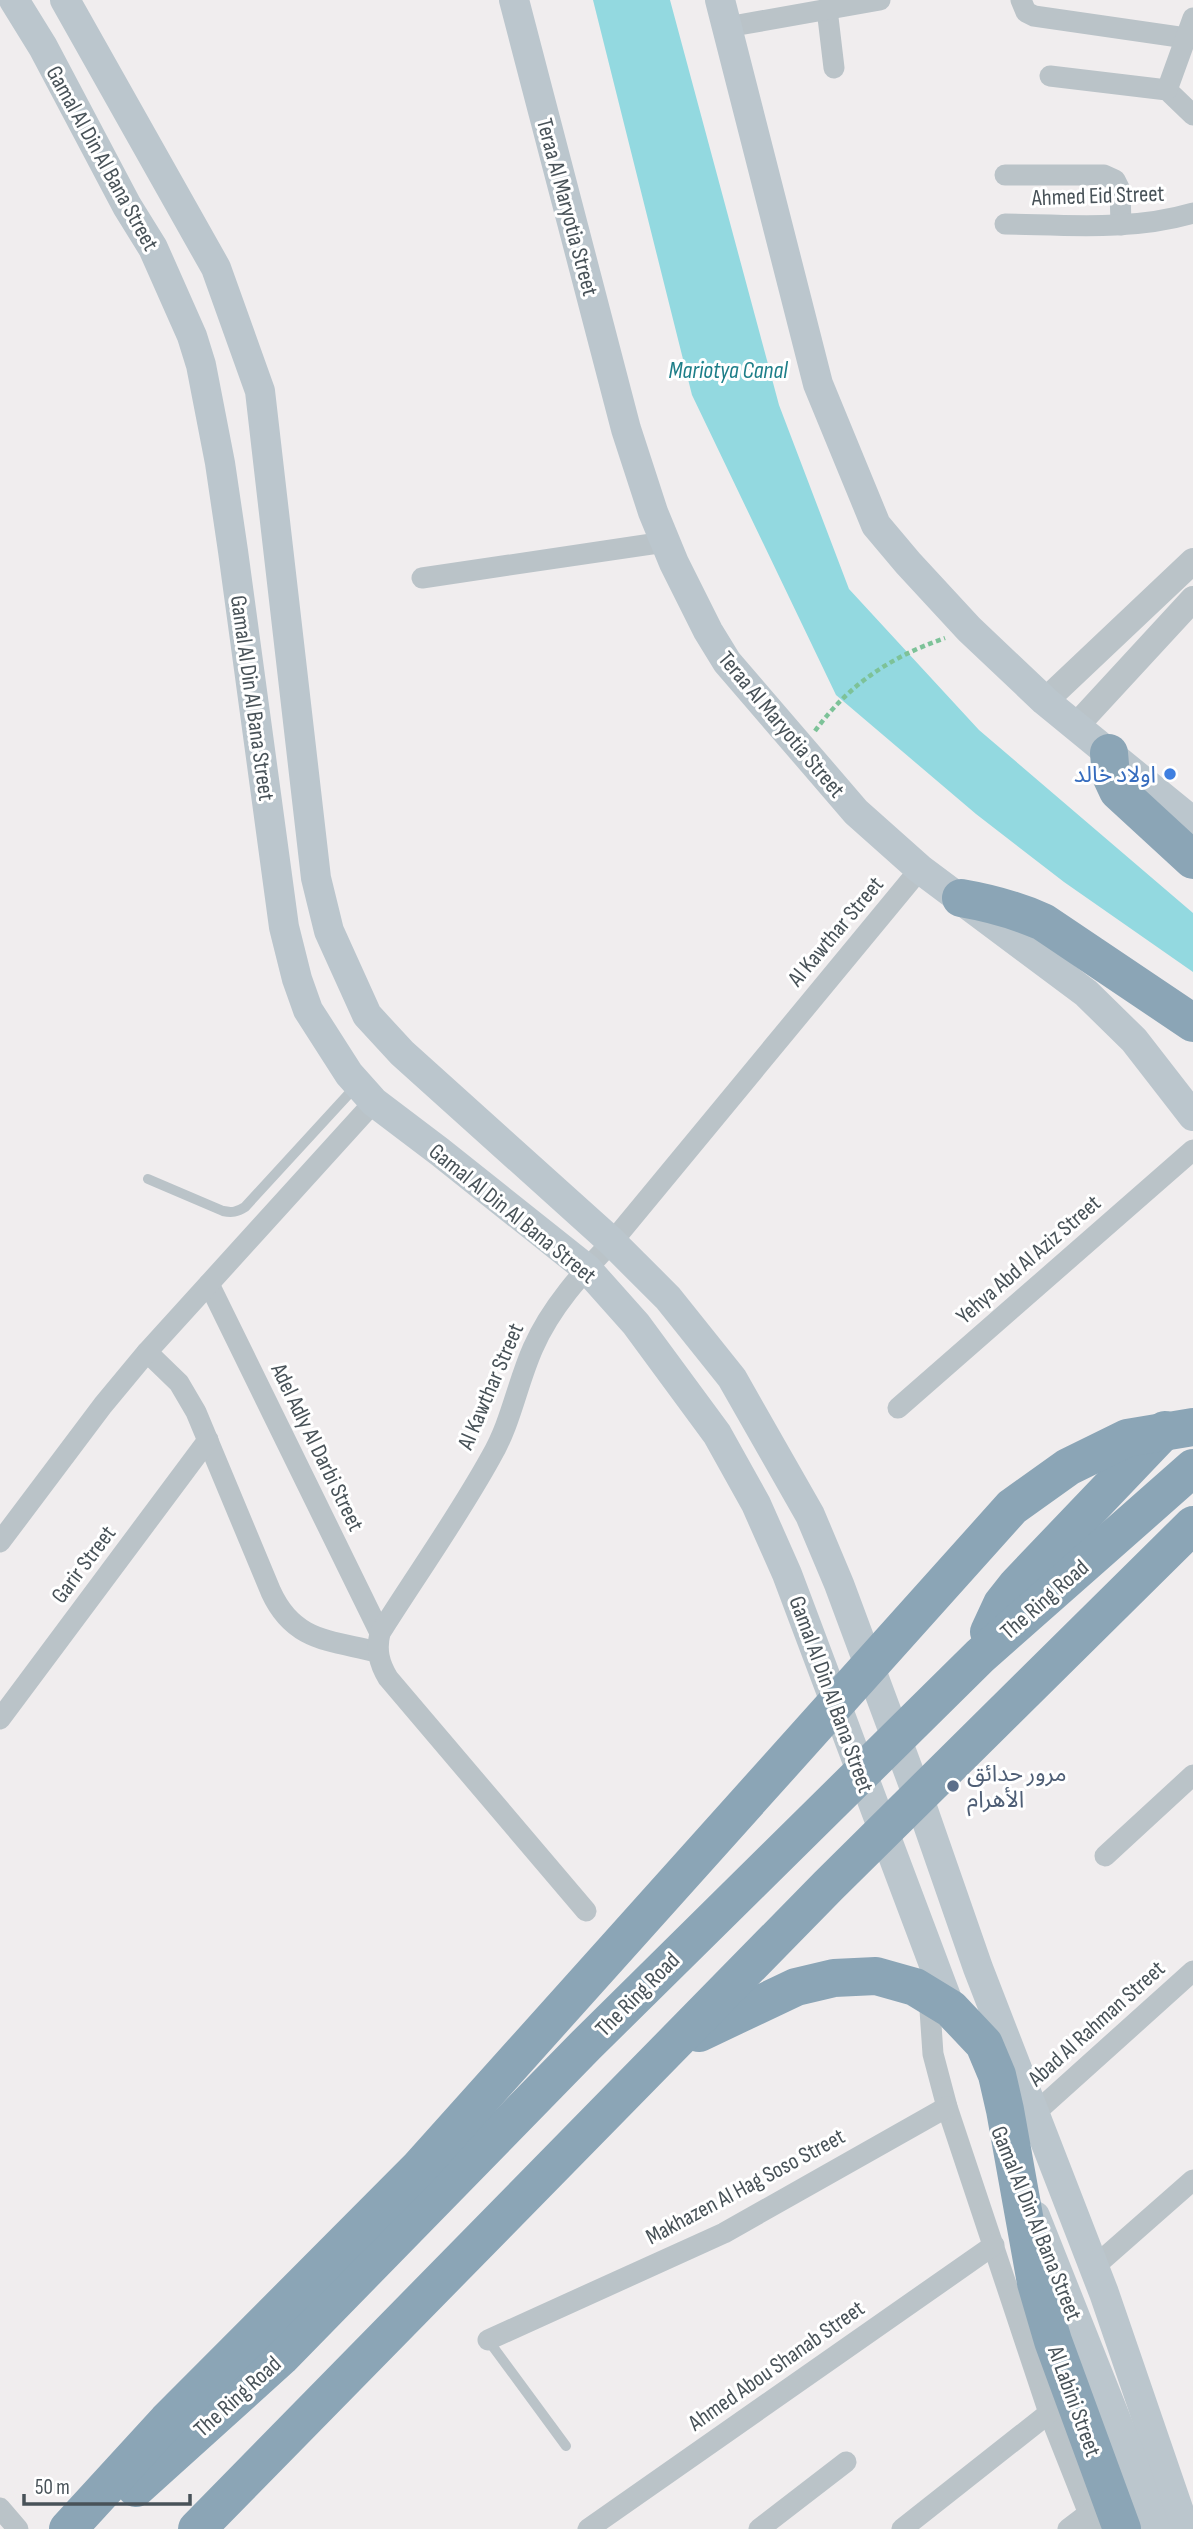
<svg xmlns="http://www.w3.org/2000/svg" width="1193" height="2529" font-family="'Sofia Sans Condensed','Noto Sans Arabic',sans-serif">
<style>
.water{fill:#93d9e0}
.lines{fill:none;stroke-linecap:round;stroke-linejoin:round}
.path{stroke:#7dc298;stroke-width:4.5;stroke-dasharray:5 3.5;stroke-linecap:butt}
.service{stroke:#bac3c8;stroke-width:10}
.minor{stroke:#bac3c8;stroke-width:21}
.tertiary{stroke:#bac3c8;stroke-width:26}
.secondary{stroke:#bbc6cd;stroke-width:30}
.motorway{stroke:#8ba5b6;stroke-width:38}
.shop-dot{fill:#3f7fe0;stroke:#fff;stroke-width:2.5}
.service-dot{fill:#5c6f8a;stroke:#fff;stroke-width:2.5}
.labels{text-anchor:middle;stroke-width:6;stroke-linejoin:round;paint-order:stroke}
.street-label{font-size:23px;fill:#485258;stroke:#fff}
.shop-label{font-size:23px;fill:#366cbe;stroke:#fff;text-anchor:end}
.service-label{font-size:23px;fill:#4e5e75;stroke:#fff;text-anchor:start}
.water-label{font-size:24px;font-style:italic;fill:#1d7e88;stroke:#fff}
</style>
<rect width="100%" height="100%" fill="#f0edee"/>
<!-- water -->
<polygon class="water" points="593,0 670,0 779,405 849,589 979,730 1193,913 1193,972 1064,882 976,814 836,695 692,395"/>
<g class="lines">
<!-- path -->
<path class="path" d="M815 731C850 683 891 657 945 638"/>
<!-- service -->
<g class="service">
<path d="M148 1179 223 1211C232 1213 237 1212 245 1207L357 1085"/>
<polyline points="488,2340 566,2446"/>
</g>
<!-- minor -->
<g class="minor">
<polyline points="1021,0 1026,12 1034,16 1186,38"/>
<polyline points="827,9 834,68"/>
<polyline points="727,27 880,0"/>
<polyline points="1050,76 1167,90 1193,115"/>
<polyline points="1167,90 1193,18"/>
<polyline points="1005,175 1104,175 1115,180 1120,190 1121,225"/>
<path d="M1005 224C1067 225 1132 231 1193 213"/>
<polyline points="422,578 665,542"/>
<polyline points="209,1284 380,1633"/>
<path d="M147 1352 179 1383 196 1412 271 1592C294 1642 330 1640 377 1652"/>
<polyline points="898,1408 1193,1150"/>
<polyline points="0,1542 103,1405 147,1352 374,1102"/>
<polyline points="0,1719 208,1440"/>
<polyline points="1105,1856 1193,1775"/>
<path d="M586 1911 388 1678C379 1663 376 1650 380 1633 417 1574 458 1517 491 1457 511 1423 517 1384 533 1348 551 1307 581 1274 612 1242L920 869"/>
<polyline points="932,1992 930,2010 933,2054 947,2107 1049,2413 1095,2529"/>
<polyline points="1034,2114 1193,1971"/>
<polyline points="1094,2267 1193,2180"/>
<polyline points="488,2340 724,2233 947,2107"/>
<polyline points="0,2508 18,2529"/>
<polyline points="588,2529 994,2245"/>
<polyline points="759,2529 846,2462"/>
<polyline points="902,2529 1049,2413"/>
<polyline points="1068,2529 1089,2513"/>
</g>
<!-- tertiary -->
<g class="tertiary">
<polyline points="1045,701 1193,561"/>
<polyline points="1075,727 1193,599"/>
</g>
<!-- secondary -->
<g class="secondary">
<polyline points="14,0 43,47 127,206 153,248 192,336 201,365 220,463 233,551 284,927 297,979 308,1010 349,1074 374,1102 440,1152 587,1269 636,1324 717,1434 756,1504 787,1574 954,2018"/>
<polyline points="65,0 216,268 260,391 316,878 329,931 367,1015 402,1053 612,1242 668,1298 732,1378 810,1515 839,1584 923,1810 978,1968 1104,2293 1185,2529"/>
<polyline points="514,0 626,429 653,512 674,563 708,631 727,662 856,812 920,869 1086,993 1134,1040 1193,1116"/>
<polyline points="720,0 818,384 876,525 908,563 969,629 1045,701 1193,822"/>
<polyline points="1035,2216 1132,2460 1155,2529"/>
</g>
<!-- motorway -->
<g class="motorway">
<polyline points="1109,753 1111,776 1118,791 1193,860"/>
<path d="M961 898C990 903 1016 910 1043 922L1193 1023"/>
<polyline points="989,1632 1002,1604 1017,1585 1165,1430"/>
<polyline points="699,2033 796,1987 834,1978 876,1976 915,1987 951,2009 984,2044 997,2075 1005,2110 1036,2283 1053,2341 1122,2529"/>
<polyline points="136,2488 281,2357 586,2045 980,1656 1193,1468"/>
<polyline points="68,2529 167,2421 419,2168 1012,1507 1068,1467 1127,1438 1193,1427"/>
<polyline points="197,2529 828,1886 1193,1525"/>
</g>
</g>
<!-- markers -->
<circle class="shop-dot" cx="1170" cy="774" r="7"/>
<circle class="service-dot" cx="953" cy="1786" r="7"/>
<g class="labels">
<!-- street labels -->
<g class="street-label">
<text transform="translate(103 158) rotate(61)" y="8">Gamal Al Din Al Bana Street</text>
<text transform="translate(1098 195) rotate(-2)" y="8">Ahmed Eid Street</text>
<text transform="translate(568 207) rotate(75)" y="8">Teraa Al Maryotia Street</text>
<text transform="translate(253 698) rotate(82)" y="8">Gamal Al Din Al Bana Street</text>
<text transform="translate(782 724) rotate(50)" y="8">Teraa Al Maryotia Street</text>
<text transform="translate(835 931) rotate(-50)" y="8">Al Kawthar Street</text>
<text transform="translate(513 1213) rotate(39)" y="8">Gamal Al Din Al Bana Street</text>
<text transform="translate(1028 1259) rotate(-41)" y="8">Yehya Abd Al Aziz Street</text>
<text transform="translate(490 1386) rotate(-67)" y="8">Al Kawthar Street</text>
<text transform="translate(318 1447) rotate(64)" y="8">Adel Adly Al Darbi Street</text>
<text transform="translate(83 1564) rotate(-53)" y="8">Garir Street</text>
<text transform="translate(1044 1599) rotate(-41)" y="8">The Ring Road</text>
<text transform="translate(832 1694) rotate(70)" y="8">Gamal Al Din Al Bana Street</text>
<text transform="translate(637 1994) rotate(-45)" y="8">The Ring Road</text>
<text transform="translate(1096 2023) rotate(-42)" y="8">Abad Al Rahman Street</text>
<text transform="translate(745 2186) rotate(-28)" y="8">Makhazen Al Hag Soso Street</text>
<text transform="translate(1037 2223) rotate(68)" y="8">Gamal Al Din Al Bana Street</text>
<text transform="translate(776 2365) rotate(-35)" y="8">Ahmed Abou Shanab Street</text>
<text transform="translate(237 2396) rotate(-42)" y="8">The Ring Road</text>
<text transform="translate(1075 2401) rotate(70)" y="8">Al Labini Street</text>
</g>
<!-- shop labels -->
<g class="shop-label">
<text x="1156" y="782">اولاد خالد</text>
</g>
<!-- service labels -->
<g class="service-label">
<text x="967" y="1781">مرور حدائق<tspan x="967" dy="26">الأهرام</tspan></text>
</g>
<!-- water labels -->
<g class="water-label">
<text x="728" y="378">Mariotya Canal</text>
</g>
</g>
<!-- scale -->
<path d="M24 2494v10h166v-10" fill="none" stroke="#485258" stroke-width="3.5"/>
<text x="35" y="2494" font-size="21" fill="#485258" stroke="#ffffff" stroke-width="5" paint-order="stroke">50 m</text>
</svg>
